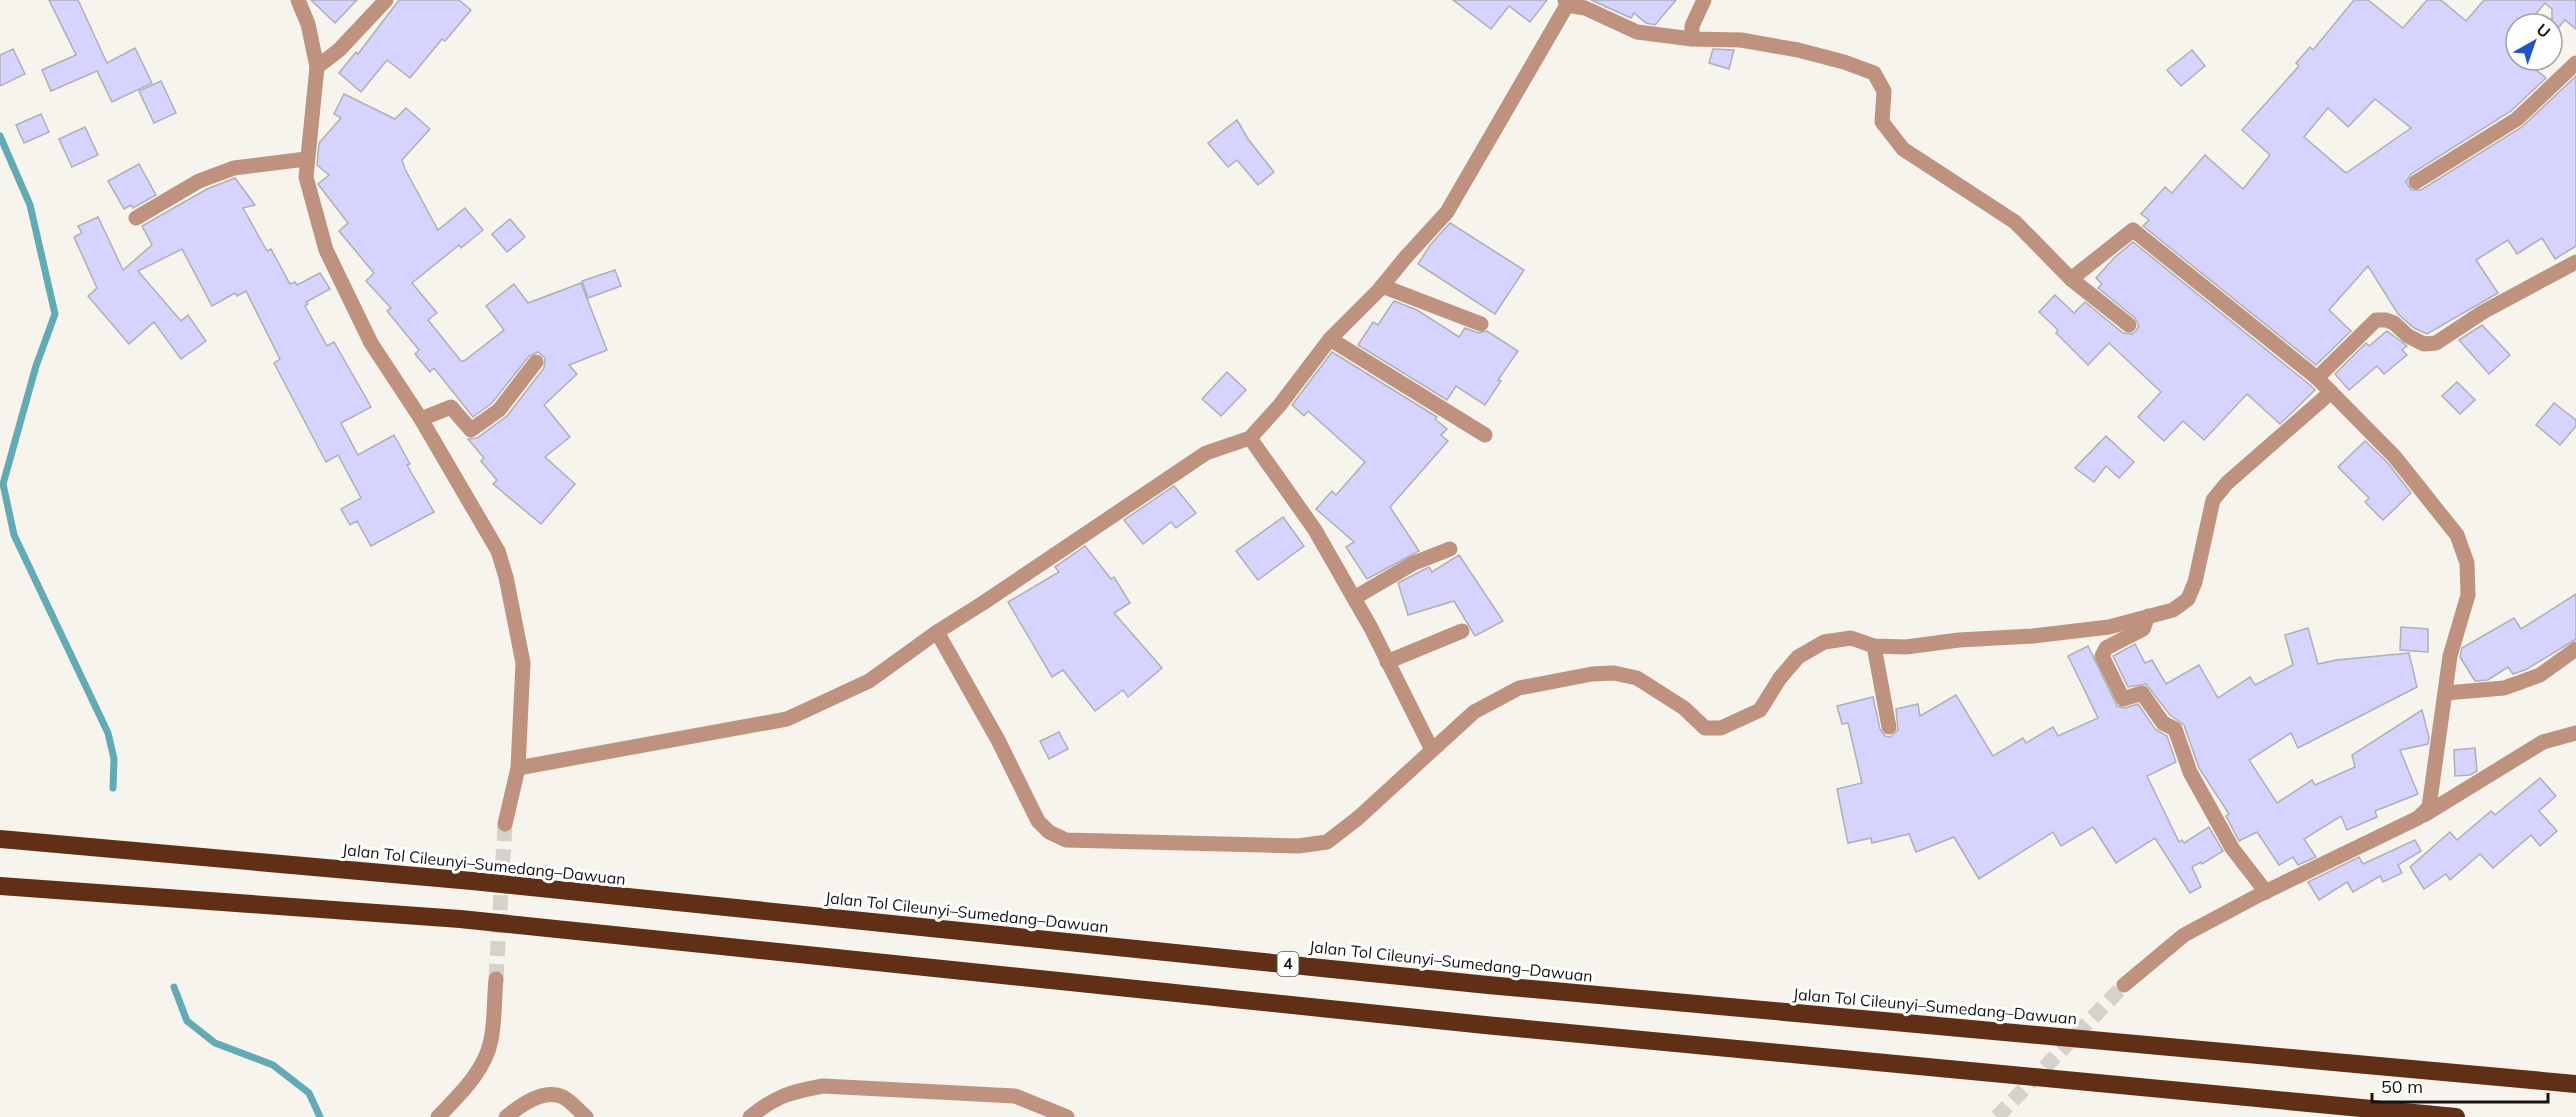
<svg xmlns="http://www.w3.org/2000/svg" width="2576" height="1117" font-family="Mulish,sans-serif">
<style>
.lines{fill:none;stroke-linecap:round;stroke-linejoin:round}
.stream{stroke:#62abb6;stroke-width:7}
.building{fill:#d6d3ff;stroke:#afafb6;stroke-width:1.5;fill-rule:evenodd}
.minor-tunnel{stroke:#d4d2cb;stroke-width:15;stroke-dasharray:15 8;stroke-linecap:butt}
.minor{stroke:#be927e;stroke-width:15}
.motorway{stroke:#612f16;stroke-width:18}
.labels{text-anchor:middle;stroke-width:6;stroke-linejoin:round;paint-order:stroke}
.shield{fill:#fff;stroke:#5b5a59;stroke-width:1.5}
.shield-label{font-size:15px;font-weight:bold;fill:#151412}
.street-label{font-size:16px;fill:#151412;stroke:#fff}
</style>
<rect width="100%" height="100%" fill="#f6f4ec"/>
<g class="lines">
<!-- stream -->
<g class="stream">
<polyline points="0,136 30,205 55,314 36,366 3,484 14,535 108,733 114,759 113,788"/>
<polyline points="174,987 187,1021 215,1043 273,1065 309,1093 320,1117"/>
</g>
</g>
<!-- building -->
<g class="building">
<polygon points="49,0 78,0 107,63 135,48 152,83 112,102 97,71 51,91 42,70 76,55"/>
<polygon points="311,0 357,0 335,23"/>
<polygon points="399,0 459,0 471,10 445,41 442,39 410,78 387,60 361,92 339,73 356,52 358,54"/>
<polygon points="1453,0 1547,0 1530,22 1509,6 1491,29"/>
<polygon points="1591,0 1676,0 1655,25 1646,23 1634,13 1631,18"/>
<path d="M2354 0H2368L2403 28 2427 0H2441L2466 21 2484 0H2576V29L2565 20 2552 35V9L2545 3 2527 24H2516V37L2508 47 2516 53V60H2524L2546 78 2511 111 2411 174 2406 182 2411 190H2421L2522 127 2576 76V246L2555 259 2542 238 2517 254 2508 240 2476 260 2498 293 2427 334 2414 328 2398 314 2368 266 2329 310 2351 331 2316 365 2143 226 2149 220 2141 214 2165 187 2172 193 2205 155 2243 189 2270 155 2242 130 2299 66 2296 63 2310 47 2313 50ZM2375 99 2411 128 2346 173 2304 137 2328 108 2348 127Z"/>
<polygon points="13,49 25,74 0,86 0,55"/>
<polygon points="1713,49 1734,50 1729,69 1709,63"/>
<polygon points="2192,50 2205,66 2181,86 2167,70"/>
<polygon points="161,81 176,113 154,123 139,91"/>
<polygon points="344,94 395,119 406,108 430,129 402,160 405,169 438,230 465,208 483,230 461,248 459,245 412,283 437,313 428,320 461,361 464,361 504,330 486,306 514,284 528,303 581,283 607,350 569,365 577,374 544,405 570,437 545,457 575,484 541,524 493,484 497,480 481,461 484,458 468,439 477,438 507,416 544,368 545,358 538,352 529,356 492,403 473,417 434,368 430,372 415,354 419,350 387,311 391,308 366,281 374,273 339,231 348,223 318,184 329,175 317,165 319,143 341,118 334,114"/>
<polygon points="41,114 49,132 24,143 16,125"/>
<polygon points="1237,120 1248,139 1274,172 1258,185 1237,160 1228,167 1208,143"/>
<polygon points="85,127 98,155 72,167 59,139"/>
<polygon points="139,164 156,195 133,208 131,205 124,209 108,181"/>
<polygon points="235,178 255,205 243,208 267,251 271,249 290,284 295,282 297,285 320,273 330,289 306,302 308,304 305,306 327,346 334,342 371,407 341,423 358,455 394,435 410,464 407,465 434,512 371,546 357,521 350,525 341,509 361,498 338,455 326,462 274,363 280,359 246,291 237,296 235,293 212,306 182,249 138,271 181,321 188,315 206,341 181,359 154,322 129,344 88,296 97,288 74,237 82,233 78,226 98,217 123,270 152,245 142,226 207,189"/>
<polygon points="510,219 525,237 507,252 492,234"/>
<polygon points="1450,223 1524,270 1495,314 1418,264 1431,244"/>
<polygon points="2133,242 2310,385 2315,390 2280,424 2247,394 2204,440 2183,421 2164,441 2138,417 2161,392 2109,343 2088,365 2056,333 2058,330 2039,312 2055,295 2074,313 2085,302 2123,333 2132,334 2136,331 2139,326 2135,318 2098,288 2102,284 2096,278 2115,257"/>
<polygon points="615,270 621,286 588,298 582,281"/>
<polygon points="1394,301 1417,310 1459,337 1465,328 1478,333 1487,331 1518,351 1498,380 1501,381 1485,405 1456,386 1447,400 1358,345 1373,322 1378,325"/>
<polygon points="2482,325 2510,355 2489,374 2459,340"/>
<polygon points="2387,331 2407,346 2402,350 2407,355 2384,374 2377,366 2349,390 2335,374 2366,343 2369,346"/>
<polygon points="1332,352 1437,417 1435,419 1447,429 1441,435 1448,441 1390,507 1419,551 1367,579 1346,547 1354,542 1316,509 1332,491 1336,495 1365,462 1308,411 1304,416 1292,405"/>
<polygon points="1227,372 1246,390 1221,416 1202,399"/>
<polygon points="2457,382 2475,400 2460,414 2442,396"/>
<polygon points="2554,403 2576,420 2576,426 2560,445 2536,425"/>
<polygon points="2106,436 2134,462 2119,478 2106,466 2094,482 2075,468"/>
<polygon points="2365,441 2387,462 2411,493 2383,520 2365,502 2369,498 2338,467"/>
<polygon points="1174,486 1196,513 1176,528 1171,522 1143,544 1124,520"/>
<polygon points="1283,517 1304,546 1258,580 1236,551"/>
<polygon points="1085,546 1111,579 1114,577 1130,603 1114,613 1162,668 1128,697 1123,690 1095,711 1063,670 1052,677 1008,602 1059,572 1055,567"/>
<polygon points="1459,555 1503,621 1475,636 1454,601 1408,615 1398,583 1429,567 1432,572"/>
<polygon points="2576,594 2576,639 2527,669 2513,674 2508,667 2488,680 2475,681 2460,657 2462,648 2514,618 2521,629"/>
<polygon points="2401,627 2428,629 2428,652 2400,650"/>
<polygon points="2308,628 2318,664 2336,660 2409,653 2417,687 2298,748 2291,733 2249,760 2277,803 2312,780 2315,785 2355,767 2352,755 2422,710 2429,738 2428,744 2400,750 2418,794 2375,811 2377,817 2347,830 2341,816 2304,839 2316,857 2298,865 2293,857 2279,865 2257,832 2239,841 2226,816 2229,814 2199,768 2184,725 2170,715 2146,684 2128,687 2113,656 2135,644 2145,663 2152,660 2166,684 2199,665 2218,698 2250,677 2255,685 2293,665 2285,635"/>
<polygon points="2088,646 2117,706 2125,708 2138,704 2155,729 2167,736 2176,762 2147,776 2179,842 2182,840 2184,843 2209,827 2223,851 2202,864 2201,862 2192,867 2201,887 2190,893 2155,838 2116,863 2093,827 2061,846 2053,832 1979,879 1954,837 1916,852 1909,834 1872,843 1871,838 1848,843 1837,789 1862,783 1848,723 1842,724 1837,706 1873,697 1880,729 1885,736 1890,737 1898,730 1896,709 1918,704 1920,716 1956,695 1993,756 2023,738 2026,743 2053,727 2058,736 2098,718 2068,656"/>
<polygon points="1059,732 1068,749 1049,759 1040,741"/>
<polygon points="2475,748 2477,771 2470,775 2455,776 2454,750"/>
<polygon points="2540,778 2556,796 2539,811 2557,831 2540,846 2531,835 2493,868 2480,854 2450,880 2446,874 2424,889 2410,867 2450,832 2457,840 2491,811 2495,815"/>
<polygon points="2415,840 2421,851 2398,865 2402,873 2383,882 2380,876 2353,892 2347,882 2319,900 2308,882 2359,857 2363,864"/>
</g>
<g class="lines">
<!-- minor-tunnel -->
<g class="minor-tunnel">
<polyline points="496,979 505,824"/>
<polyline points="1997,1117 2124,985"/>
</g>
<!-- minor -->
<g class="minor">
<polyline points="298,0 308,24 317,67 306,177 326,250 371,343 421,419 498,551 506,577 523,663 518,768 505,824"/>
<polyline points="1567,5 1585,8 1637,32 1692,39 1741,40 1798,50 1844,62 1874,73 1884,91 1882,122 1903,149 2015,222 2071,279 2129,325"/>
<polyline points="1692,39 1692,26 1704,0"/>
<polyline points="317,67 339,50 386,0"/>
<polyline points="2416,182 2517,119 2576,63"/>
<polyline points="136,218 199,181 234,168 306,159"/>
<polyline points="2071,279 2133,230 2317,378 2394,456 2457,535 2467,563 2468,595 2450,656 2429,807 2418,818 2259,895 2184,935 2124,985"/>
<polyline points="1382,286 1481,324"/>
<polyline points="1330,339 1485,435"/>
<polyline points="2317,378 2376,320 2386,320 2394,323 2408,336 2424,344 2436,343 2483,312 2576,262"/>
<polyline points="421,419 451,407 471,430 499,410 536,362"/>
<polyline points="1250,438 1315,530 1371,628 1432,750"/>
<polyline points="1354,598 1414,563 1450,549"/>
<polyline points="2148,616 2143,629 2106,648 2102,656 2123,699 2142,693 2163,723 2175,729 2190,772 2232,848 2266,892"/>
<polyline points="937,632 998,740 1038,821 1049,832 1066,840 1298,846 1327,842 1358,818 1474,712 1519,688 1592,674 1614,673 1637,678 1684,708 1705,728 1721,728 1760,710 1780,678 1798,657 1824,642 1851,638 1874,646 1906,647 1959,640 2033,636 2109,627 2173,610 2188,599 2195,582 2213,500 2227,483 2331,392"/>
<polyline points="1874,646 1889,727"/>
<polyline points="1387,662 1462,631"/>
<polyline points="2446,693 2504,688 2540,675 2576,649"/>
<polyline points="518,768 787,719 869,681 937,632 983,603 1206,453 1250,438 1279,406 1330,339 1379,290 1405,258 1447,212 1567,5 1565,0"/>
<polyline points="2424,815 2543,742 2576,733"/>
<path d="M438 1117C459 1095 485 1071 491 1040 495 1020 494 999 496 979"/>
<path d="M506 1117C521 1105 544 1088 563 1097 572 1102 579 1111 586 1117"/>
<path d="M750 1117C776 1096 790 1092 823 1086L1015 1096 1067 1117"/>
</g>
<!-- motorway -->
<g class="motorway">
<polyline points="0,839 472,881 1488,985 2576,1084"/>
<polyline points="0,886 460,919 1485,1025 2456,1117"/>
</g>
</g>
<g class="labels">
<!-- shield labels -->
<rect class="shield" x="1277.5" y="952" width="21" height="24" rx="4.5"/>
<g class="shield-label">
<text x="1288" y="969">4</text>
</g>
<!-- street labels -->
<g class="street-label">
<text transform="translate(484 864) rotate(6)" y="6">Jalan Tol Cileunyi–Sumedang–Dawuan</text>
<text transform="translate(967 912) rotate(6)" y="6">Jalan Tol Cileunyi–Sumedang–Dawuan</text>
<text transform="translate(1451 961) rotate(6)" y="6">Jalan Tol Cileunyi–Sumedang–Dawuan</text>
<text transform="translate(1935 1006) rotate(5)" y="6">Jalan Tol Cileunyi–Sumedang–Dawuan</text>
</g>
</g>
<!-- north arrow -->
<g transform="translate(2534 42) rotate(40)"><circle r="28" fill="#ffffff" stroke="#a1a1a0" stroke-width="1.5"/>
<path d="M0-4.5L10 22L0 15L-10 22Z" fill="#2155c3"/>
<text y="-9" font-size="16" font-weight="bold" text-anchor="middle" fill="#151412">U</text>
</g>
<!-- scale -->
<path d="M2372 1093v9h176v-9" fill="none" stroke="#151412" stroke-width="3"/>
<text x="2381" y="1093" font-size="18" fill="#151412" stroke="#ffffff" stroke-width="4.5" paint-order="stroke">50 m</text>
</svg>
